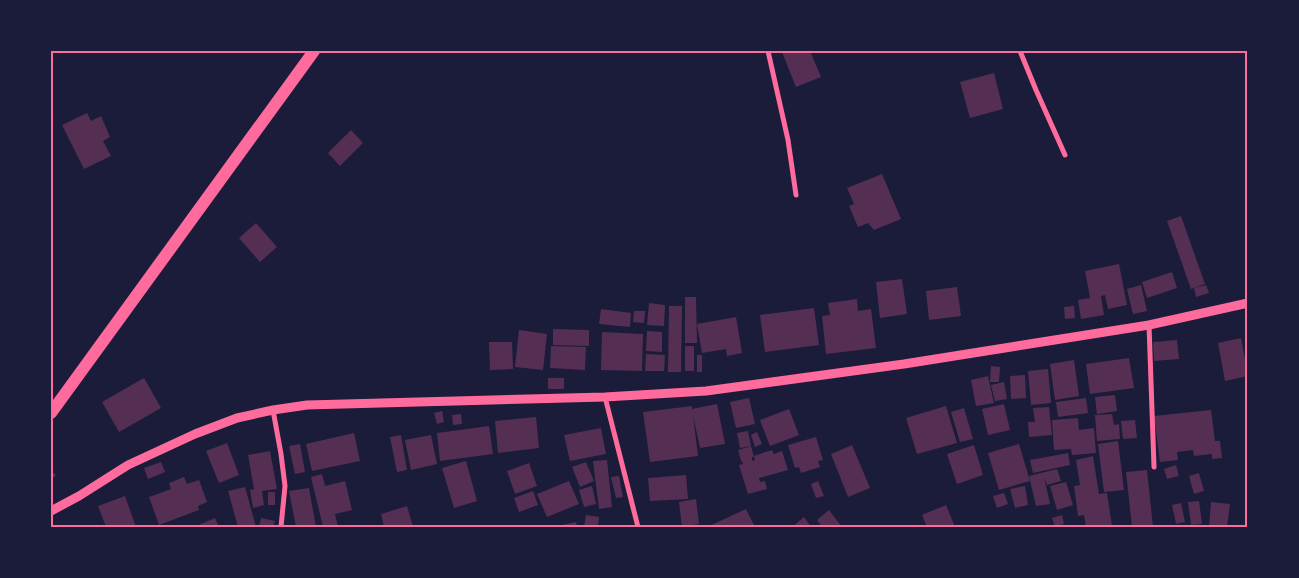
<svg xmlns="http://www.w3.org/2000/svg" width="1299" height="578" font-family="'DejaVu Sans',sans-serif">
<style>
.building{fill:#542f53}
.lines{fill:none;stroke-linecap:round;stroke-linejoin:round}
.minor{stroke:#ff6b9d;stroke-width:5}
.tertiary{stroke:#ff6b9d;stroke-width:9}
.primary{stroke:#ff6b9d;stroke-width:12}
.neatline{fill:none;stroke:#ff6b9d;stroke-width:2}
</style>
<rect width="100%" height="100%" fill="#1b1b3a"/>
<!-- building -->
<g class="building">
<polygon points="784,51 810,51 821,77 796,87 782,52"/>
<polygon points="994,73 1003,109 970,118 960,82"/>
<polygon points="87,113 91,121 101,116 110,137 103,141 111,156 84,169 62,125"/>
<polygon points="351,130 363,143 340,166 328,153"/>
<polygon points="882,174 901,219 874,230 868,223 858,227 849,206 854,204 847,188"/>
<polygon points="1181,216 1205,284 1191,289 1167,221"/>
<polygon points="256,223 277,247 260,262 239,238"/>
<polygon points="1119,264 1127,305 1108,309 1105,295 1101,296 1104,315 1081,319 1078,300 1090,298 1085,271"/>
<polygon points="1172,272 1177,288 1147,298 1142,282"/>
<polygon points="902,279 907,314 880,318 876,282"/>
<polygon points="1141,285 1147,311 1133,314 1127,289"/>
<polygon points="1206,285 1209,293 1196,297 1194,288"/>
<polygon points="957,287 961,316 929,320 926,291"/>
<polygon points="685,297 696,297 697,343 685,343"/>
<polygon points="857,299 858,311 871,309 876,348 826,354 822,316 830,315 828,303"/>
<polygon points="649,303 665,305 664,326 647,325"/>
<polygon points="669,306 682,306 681,372 668,372"/>
<polygon points="1074,306 1075,318 1065,319 1064,307"/>
<polygon points="814,308 819,345 765,352 760,315"/>
<polygon points="601,309 631,313 630,327 599,324"/>
<polygon points="634,311 645,311 644,323 633,322"/>
<polygon points="736,317 742,353 727,356 726,349 702,353 697,324"/>
<polygon points="553,329 589,330 589,346 553,345"/>
<polygon points="519,330 547,334 543,370 515,367"/>
<polygon points="647,331 662,332 662,352 646,351"/>
<polygon points="602,332 643,334 642,371 601,370"/>
<polygon points="1241,338 1248,376 1225,381 1218,343"/>
<polygon points="1177,340 1179,359 1154,361 1153,342"/>
<polygon points="489,342 512,342 513,369 490,370"/>
<polygon points="551,346 586,347 585,370 550,368"/>
<rect x="685" y="346" width="9" height="25"/>
<polygon points="646,354 665,355 664,371 645,371"/>
<rect x="697" y="355" width="5" height="17"/>
<polygon points="1129,358 1134,388 1090,394 1086,364"/>
<polygon points="1074,360 1079,396 1055,400 1050,364"/>
<polygon points="991,366 1000,367 999,382 990,382"/>
<polygon points="1048,369 1051,403 1031,405 1028,371"/>
<polygon points="1025,375 1026,398 1011,399 1010,376"/>
<polygon points="988,376 994,403 976,406 971,380"/>
<polygon points="144,378 161,408 119,432 102,402"/>
<rect x="548" y="378" width="16" height="11"/>
<polygon points="1004,382 1007,399 995,401 991,385"/>
<polygon points="1115,395 1117,411 1097,414 1095,397"/>
<polygon points="749,398 755,424 736,428 730,402"/>
<polygon points="1086,398 1088,413 1058,417 1056,402"/>
<polygon points="717,404 725,444 700,448 693,415 698,456 650,462 643,412 692,406 692,409"/>
<polygon points="1004,404 1010,430 988,435 982,409"/>
<polygon points="946,406 957,443 917,454 906,418"/>
<polygon points="1049,407 1052,435 1029,437 1028,422 1035,422 1033,408"/>
<polygon points="964,408 973,439 960,442 951,412"/>
<polygon points="789,409 799,435 770,446 760,420"/>
<polygon points="1211,410 1215,441 1220,441 1222,458 1212,459 1212,454 1194,456 1193,450 1177,452 1178,460 1160,462 1154,416"/>
<polygon points="442,411 444,422 437,424 434,413"/>
<polygon points="461,414 462,424 453,425 452,415"/>
<polygon points="1112,414 1114,425 1119,424 1120,439 1097,441 1095,415"/>
<polygon points="536,417 539,448 498,453 495,421"/>
<polygon points="1078,418 1079,430 1094,428 1096,453 1072,455 1071,449 1054,450 1052,420"/>
<polygon points="1135,420 1137,438 1123,439 1121,421"/>
<polygon points="489,426 493,454 440,461 437,433"/>
<polygon points="601,428 606,454 570,461 564,435"/>
<polygon points="748,431 751,446 740,448 737,433"/>
<polygon points="757,432 762,444 755,447 751,435"/>
<polygon points="354,433 360,461 312,471 306,444"/>
<polygon points="401,435 407,470 397,472 390,437"/>
<polygon points="431,435 437,464 411,470 405,440"/>
<polygon points="816,437 823,460 818,461 820,467 801,473 799,467 795,468 788,445"/>
<polygon points="1118,441 1124,490 1104,492 1098,444"/>
<polygon points="227,443 239,475 219,483 206,451"/>
<polygon points="300,444 305,472 295,474 289,446"/>
<polygon points="1019,444 1030,481 999,490 988,453"/>
<polygon points="852,445 870,488 848,497 831,454"/>
<polygon points="974,445 983,475 957,484 947,454"/>
<polygon points="751,446 754,457 752,457 752,461 755,460 754,456 772,450 774,454 782,451 788,470 759,478 760,482 765,481 767,489 748,494 739,465 743,464 742,461 741,461 738,450"/>
<polygon points="270,451 277,489 262,491 264,505 253,508 250,490 254,489 248,455"/>
<polygon points="1068,453 1070,465 1033,473 1030,460"/>
<polygon points="1093,456 1099,494 1107,493 1112,526 1109,527 1086,527 1084,515 1078,516 1074,486 1080,485 1076,460"/>
<polygon points="607,460 612,507 599,509 593,461"/>
<polygon points="466,461 477,501 454,508 442,468"/>
<polygon points="161,462 165,472 148,479 144,468"/>
<polygon points="586,462 594,481 580,487 572,467"/>
<polygon points="529,463 537,486 515,494 507,471"/>
<polygon points="1176,465 1179,476 1167,479 1164,469"/>
<polygon points="1057,469 1061,481 1047,485 1044,477 1050,504 1036,506 1029,476"/>
<polygon points="1147,470 1153,527 1132,527 1126,472"/>
<polygon points="51,471 56,475 51,480"/>
<polygon points="1199,473 1204,491 1194,494 1189,476"/>
<polygon points="322,474 325,486 345,481 352,510 335,514 338,527 323,527 311,477"/>
<polygon points="686,475 688,499 650,501 648,478"/>
<polygon points="619,476 623,497 616,498 611,477"/>
<polygon points="184,477 187,484 199,480 207,502 198,506 199,510 159,525 149,497 171,489 169,483"/>
<polygon points="569,481 579,504 547,517 537,494"/>
<polygon points="818,481 824,496 816,498 811,484"/>
<polygon points="1066,482 1073,505 1057,510 1050,486"/>
<polygon points="592,486 596,504 584,507 579,490"/>
<polygon points="1025,486 1028,505 1015,508 1010,489"/>
<polygon points="245,487 256,527 238,527 228,491"/>
<polygon points="309,488 316,527 296,527 289,491"/>
<polygon points="533,491 538,505 519,512 514,498"/>
<rect x="268" y="492" width="7" height="13"/>
<polygon points="1004,493 1008,504 997,508 993,496"/>
<polygon points="125,496 136,527 106,527 98,506"/>
<polygon points="696,499 699,524 682,527 679,502"/>
<polygon points="1199,501 1202,524 1191,525 1188,502"/>
<polygon points="1211,502 1230,504 1227,527 1209,527"/>
<polygon points="1181,503 1185,522 1176,524 1172,505"/>
<polygon points="946,505 955,527 927,527 922,515"/>
<polygon points="407,506 413,527 384,527 381,514"/>
<polygon points="746,509 755,527 707,527"/>
<polygon points="829,510 842,527 822,527 817,520"/>
<polygon points="586,515 599,517 598,527 584,527"/>
<polygon points="1062,515 1064,524 1055,527 1052,518"/>
<polygon points="804,517 811,527 792,527"/>
<polygon points="215,518 219,527 194,527"/>
<polygon points="261,518 275,521 273,527 259,527"/>
<polygon points="576,522 577,527 557,527 557,526"/>
</g>
<g class="lines">
<!-- minor -->
<g class="minor">
<polyline points="768,51 788,140 796,195"/>
<polyline points="1020,51 1036,90 1065,155"/>
<polyline points="1149,325 1154,467"/>
<polyline points="605,397 638,527"/>
<polyline points="273,410 281,454 285,486 281,527"/>
</g>
<!-- tertiary -->
<polyline class="tertiary" points="51,511 79,496 128,465 195,434 237,418 273,410 307,405 605,397 706,391 904,364 1149,325 1248,303"/>
<!-- primary -->
<polyline class="primary" points="51,413 314,51"/>
</g>
<!-- border -->
<rect width="1299" height="578" fill="none" stroke="#1b1b3a" stroke-width="105"/>
<rect x="52" y="52" width="1194" height="474" class="neatline"/>
</svg>
